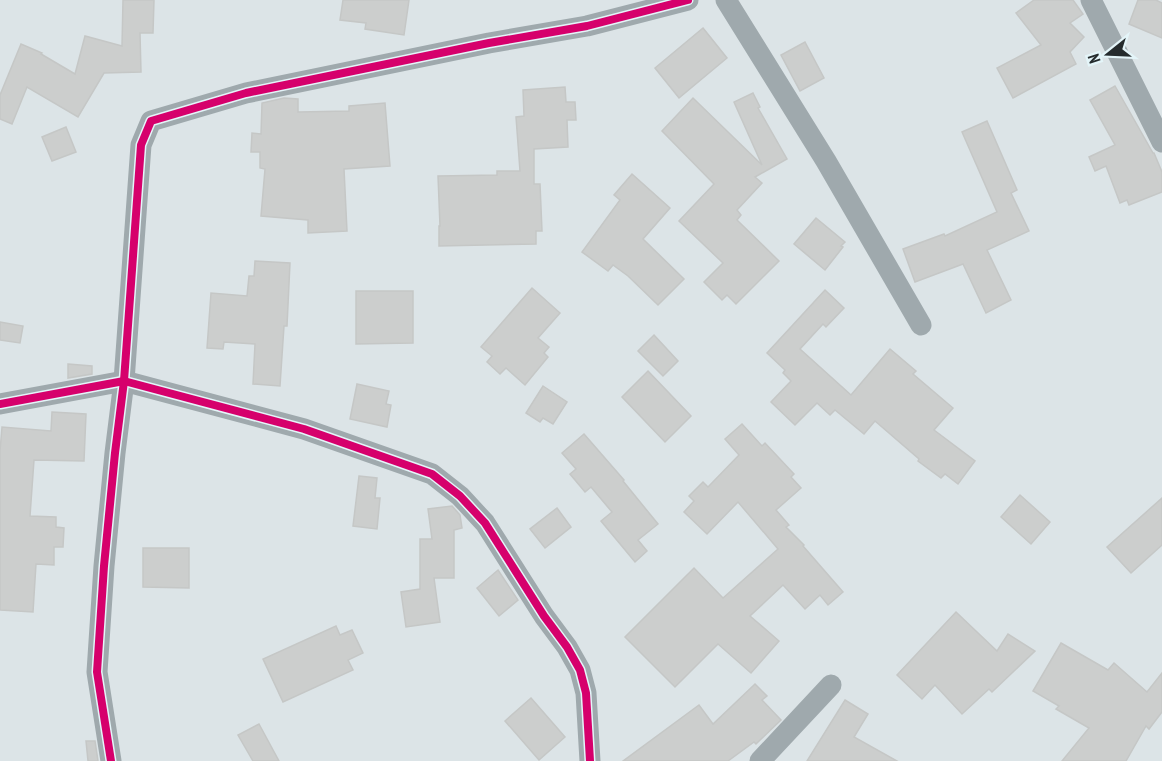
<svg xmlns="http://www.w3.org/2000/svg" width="1162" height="761" font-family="'PT Sans Narrow',sans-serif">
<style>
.building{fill:#cccecd;stroke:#c5c7c6;stroke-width:1.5}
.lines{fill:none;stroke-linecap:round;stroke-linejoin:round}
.minor{stroke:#9fa9ad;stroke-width:21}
.cycleway-casing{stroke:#e4f5f9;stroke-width:11}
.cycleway{stroke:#d6006c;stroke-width:8}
</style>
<rect width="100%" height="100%" fill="#dce4e7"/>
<!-- building -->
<g class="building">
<polygon points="123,0 154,0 153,33 140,33 141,72 104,73 78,117 27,87 12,124 0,119 0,95 21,44 42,53 41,54 75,74 85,36 122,46"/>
<polygon points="343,0 409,0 404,35 365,29 366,23 340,20"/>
<polygon points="1034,0 1073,0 1083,14 1070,23 1084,37 1070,52 1076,64 1013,98 997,68 1041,45 1016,13"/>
<polygon points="1138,0 1156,0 1162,3 1162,38 1129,24"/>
<polygon points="703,28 727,58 679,98 655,68"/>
<polygon points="805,42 824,78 800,91 781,55"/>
<polygon points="1115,86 1153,153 1154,153 1162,172 1162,192 1129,205 1127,200 1120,203 1106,166 1095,171 1089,157 1115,145 1090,100"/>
<polygon points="565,87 566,102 575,102 576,120 567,120 568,147 534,149 534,184 540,184 542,231 536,231 536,244 439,246 439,226 440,226 438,176 497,175 497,171 520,171 516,117 524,116 523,90"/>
<polygon points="753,93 760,107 758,108 787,159 755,177 762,183 737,210 741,215 737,220 779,261 736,304 727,295 722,300 704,282 723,263 679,221 714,184 662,131 693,98 762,165 734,102"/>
<polygon points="284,98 298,99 298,112 349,111 349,106 385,103 390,166 344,169 347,231 308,233 308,220 261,216 265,169 260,168 260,152 251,152 252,133 261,134 262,103"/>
<polygon points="987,121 1017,190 1011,193 1029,231 987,250 1011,300 986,313 963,264 915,282 903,249 944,234 945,236 997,212 962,132"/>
<polygon points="66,127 76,152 52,161 42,137"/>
<polygon points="632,174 670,208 643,239 684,279 658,305 628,276 613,265 608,271 582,252 620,200 614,195"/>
<polygon points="816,218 845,242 841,246 843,247 825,270 794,244"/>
<polygon points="255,261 290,263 287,326 284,326 280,386 253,384 255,344 224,342 223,349 207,348 211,293 247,296 249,276 254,276"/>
<polygon points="532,288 560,313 538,338 549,347 544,353 548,357 525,385 506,368 500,374 487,362 492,356 481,347"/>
<polygon points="825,290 844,308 826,327 823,324 800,349 851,395 890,349 916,371 913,374 953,408 934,430 975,461 958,484 945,474 941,478 918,461 919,459 875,421 864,434 835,410 830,415 817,403 795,425 771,402 791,381 783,373 785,370 767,353"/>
<polygon points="356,291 413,291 413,343 356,344"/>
<polygon points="0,322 23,326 20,343 0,340"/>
<polygon points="654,335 678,361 663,376 638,351"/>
<polygon points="68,364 92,366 92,374 68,378"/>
<polygon points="648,371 691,416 665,442 622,397"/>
<polygon points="357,384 389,391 386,404 391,405 387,427 350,419"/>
<polygon points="543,386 567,402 553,424 543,418 540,422 526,413"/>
<polygon points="52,412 86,414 84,461 34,460 30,516 56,517 56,527 64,528 63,547 54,547 54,565 36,564 33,612 0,610 0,451 2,427 51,431"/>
<polygon points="742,424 762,446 765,443 794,474 791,477 801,488 776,510 789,525 786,527 804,545 803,546 843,592 828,605 820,595 805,609 783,585 750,616 779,641 751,673 718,644 675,687 625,637 694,568 723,598 778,549 738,502 707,534 684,512 694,501 689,496 703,482 708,487 739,455 725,439"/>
<polygon points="584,434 624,480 623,481 658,524 638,540 647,551 635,562 601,521 612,512 591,487 585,492 570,474 576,469 562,453"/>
<polygon points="359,476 377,478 375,498 380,498 377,529 353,526"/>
<polygon points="1020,495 1050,522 1031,544 1001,517"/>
<polygon points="1162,498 1162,545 1131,573 1107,547"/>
<polygon points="452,506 460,515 462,528 454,530 454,578 434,578 440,622 406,627 401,592 420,589 420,539 432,539 428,509"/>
<polygon points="557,508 571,527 545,548 530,529"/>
<polygon points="143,548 189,548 189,588 143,587"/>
<polygon points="498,570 518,600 499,616 477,588"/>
<polygon points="956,612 997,651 1008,634 1035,651 992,692 989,689 962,714 935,685 922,699 897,675"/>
<polygon points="336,626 340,635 352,630 363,653 348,660 353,670 283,702 263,659"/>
<polygon points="1061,643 1108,670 1114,663 1147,692 1162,673 1162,712 1149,729 1146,726 1126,761 1062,761 1089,728 1056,709 1059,706 1033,691"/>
<polygon points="755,684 767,696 762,700 781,720 756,744 754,742 728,761 623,761 699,705 713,724"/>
<polygon points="531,698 565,737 539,760 505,721"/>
<polygon points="845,700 868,714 854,737 897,761 807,761"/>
<polygon points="259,724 279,761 253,761 238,735"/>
<polygon points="86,741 95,741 98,761 88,761"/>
</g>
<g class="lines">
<!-- minor -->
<g class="minor">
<polyline points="726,0 826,161 921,325"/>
<polyline points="1091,0 1162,142"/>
<polyline points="0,404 124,381 304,429 432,474 460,496 485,523 544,616 567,647 580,670 586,693 590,761"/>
<polyline points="111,761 97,672 104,566 115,453 124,381 141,145 151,121 246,93 489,43 587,26 688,0"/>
<polyline points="760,761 831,685"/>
</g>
<!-- cycleway casing -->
<g class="cycleway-casing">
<g id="cycleway">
<polyline points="0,404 124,381 304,429 432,474 460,496 485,523 544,616 567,647 580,670 586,693 590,761"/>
<polyline points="111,761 97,672 104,566 115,453 124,381 141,145 151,121 246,93 489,43 587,26 688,0"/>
</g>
</g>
<!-- cycleway -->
<use href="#cycleway" class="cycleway"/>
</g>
<!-- north arrow -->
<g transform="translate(1108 54) rotate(252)" stroke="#e4f5f9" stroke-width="4.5" paint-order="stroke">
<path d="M0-4.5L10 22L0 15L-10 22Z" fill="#252b2d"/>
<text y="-9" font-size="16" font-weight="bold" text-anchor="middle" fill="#252b2d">N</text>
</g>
</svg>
